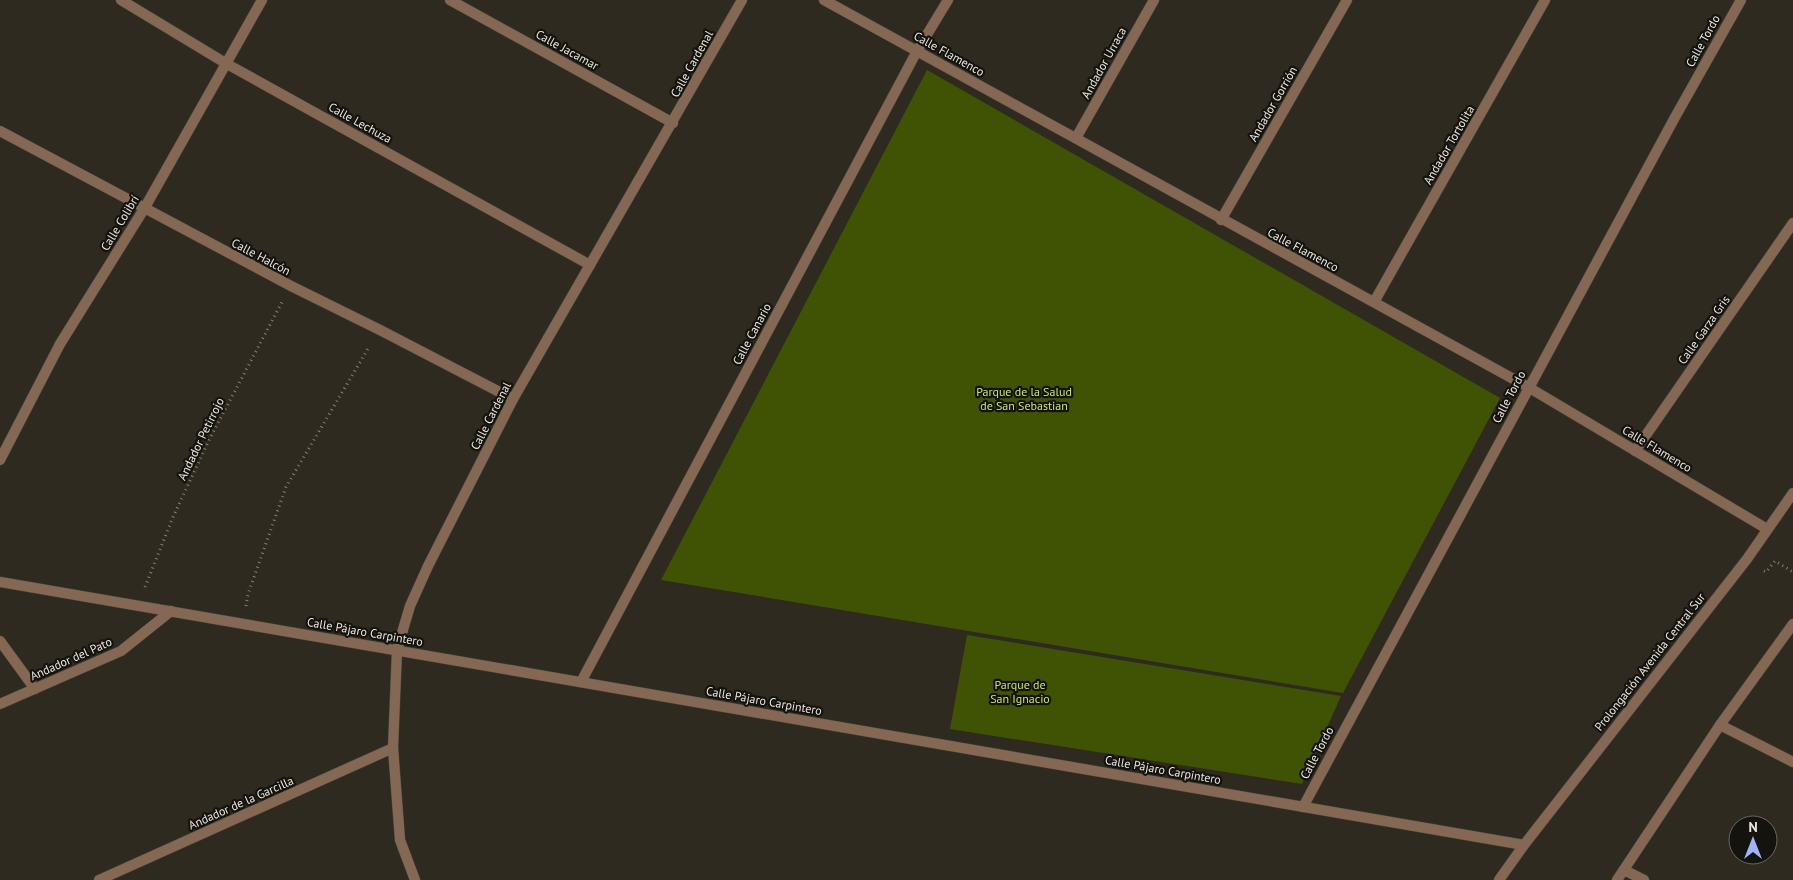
<svg xmlns="http://www.w3.org/2000/svg" width="1793" height="880" font-family="'PT Sans',sans-serif">
<style>
.green{fill:#405304}
.lines{fill:none;stroke-linecap:round;stroke-linejoin:round}
.service-casing{stroke:#4d483e;stroke-width:11}
.minor-casing{stroke:#4d483e;stroke-width:11}
.path{stroke:#858178;stroke-width:3;stroke-dasharray:1 4;stroke-linecap:butt}
.service{stroke:#856854;stroke-width:10}
.minor{stroke:#856854;stroke-width:10}
.labels{text-anchor:middle;stroke-width:4.5;stroke-linejoin:round;paint-order:stroke}
.street-label{font-size:12px;fill:#eae6df;stroke:#15130e}
.park-label{font-size:12px;fill:#c2e37a;stroke:#15130e}
</style>
<rect width="100%" height="100%" fill="#2f2a1f"/>
<!-- green -->
<g class="green">
<polygon points="927,70 1500,398 1343,693 661,580"/>
<polygon points="967,635 1341,696 1302,784 950,729"/>
</g>
<g class="lines">
<!-- service casing -->
<g class="service-casing">
<polyline id="service" points="0,641 35,689"/>
</g>
<!-- minor casing -->
<g class="minor-casing">
<g id="minor">
<polyline points="121,0 227,64 590,265"/>
<polyline points="450,0 673,123"/>
<polyline points="824,0 1528,387 1767,529"/>
<polyline points="0,131 291,286 380,330 513,399"/>
<polyline points="1076,138 1154,0"/>
<polyline points="1221,220 1347,0"/>
<polyline points="1374,302 1545,0"/>
<polyline points="1635,451 1793,223"/>
<polyline points="0,460 60,344 144,209 262,0"/>
<polyline points="0,582 1524,845"/>
<polyline points="581,682 917,51 948,0"/>
<polyline points="0,704 121,651 171,611"/>
<polyline points="1720,725 1793,762"/>
<polyline points="1303,807 1674,119 1741,0"/>
<polyline points="1624,870 1644,880"/>
<polyline points="99,880 393,748"/>
<polyline points="415,880 400,840 393,748 397,650 410,606 428,566 513,399 742,0"/>
<polyline points="1499,880 1524,845 1747,559 1793,493"/>
<polyline points="1617,880 1720,725 1793,624"/>
</g>
</g>
<!-- path -->
<g class="path">
<polyline points="1764,571 1766,572 1775,561 1793,572"/>
<polyline points="145,587 173,517 209,440 282,302"/>
<polyline points="246,606 248,594 286,487 369,347"/>
</g>
<!-- service -->
<use href="#service" class="service"/>
<!-- minor -->
<use href="#minor" class="minor"/>
</g>
<g class="labels">
<!-- street labels -->
<g class="street-label">
<text transform="translate(1703 41) rotate(-61)" y="4">Calle Tordo</text>
<text transform="translate(567 50) rotate(29)" y="4">Calle Jacamar</text>
<text transform="translate(949 54) rotate(29)" y="4">Calle Flamenco</text>
<text transform="translate(1104 63) rotate(-61)" y="4">Andador Urraca</text>
<text transform="translate(692 64) rotate(-61)" y="4">Calle Cardenal</text>
<text transform="translate(1273 104) rotate(-60)" y="4">Andador Gorrión</text>
<text transform="translate(360 123) rotate(29)" y="4">Calle Lechuza</text>
<text transform="translate(1449 145) rotate(-60)" y="4">Andador Tortolita</text>
<text transform="translate(120 223) rotate(-59)" y="4">Calle Colibrí</text>
<text transform="translate(1303 250) rotate(28)" y="4">Calle Flamenco</text>
<text transform="translate(261 257) rotate(28)" y="4">Calle Halcón</text>
<text transform="translate(1704 330) rotate(-55)" y="4">Calle Garza Gris</text>
<text transform="translate(752 334) rotate(-62)" y="4">Calle Canario</text>
<text transform="translate(1509 397) rotate(-62)" y="4">Calle Tordo</text>
<text transform="translate(491 416) rotate(-63)" y="4">Calle Cardenal</text>
<text transform="translate(201 439) rotate(-64)" y="4">Andador Petirrojo</text>
<text transform="translate(1657 449) rotate(31)" y="4">Calle Flamenco</text>
<text transform="translate(365 632) rotate(10)" y="4">Calle Pájaro Carpintero</text>
<text transform="translate(71 659) rotate(-24)" y="4">Andador del Pato</text>
<text transform="translate(1650 662) rotate(-52)" y="4">Prolongación Avenida Central Sur</text>
<text transform="translate(764 701) rotate(10)" y="4">Calle Pájaro Carpintero</text>
<text transform="translate(1317 753) rotate(-62)" y="4">Calle Tordo</text>
<text transform="translate(1163 770) rotate(10)" y="4">Calle Pájaro Carpintero</text>
<text transform="translate(241 803) rotate(-24)" y="4">Andador de la Garcilla</text>
</g>
<!-- park labels -->
<g class="park-label">
<text x="1024" y="396">Parque de la Salud<tspan x="1024" dy="14">de San Sebastian</tspan></text>
<text x="1020" y="689">Parque de<tspan x="1020" dy="14">San Ignacio</tspan></text>
</g>
</g>
<!-- north arrow -->
<g transform="translate(1753 840)"><circle r="24" fill="#15130e" stroke="#6a6762"/>
<path d="M0-4L9 19L0 12L-9 19Z" fill="#a0b3fd"/>
<text y="-8" font-size="14" font-weight="bold" text-anchor="middle" fill="#eae6df">N</text>
</g>
</svg>
